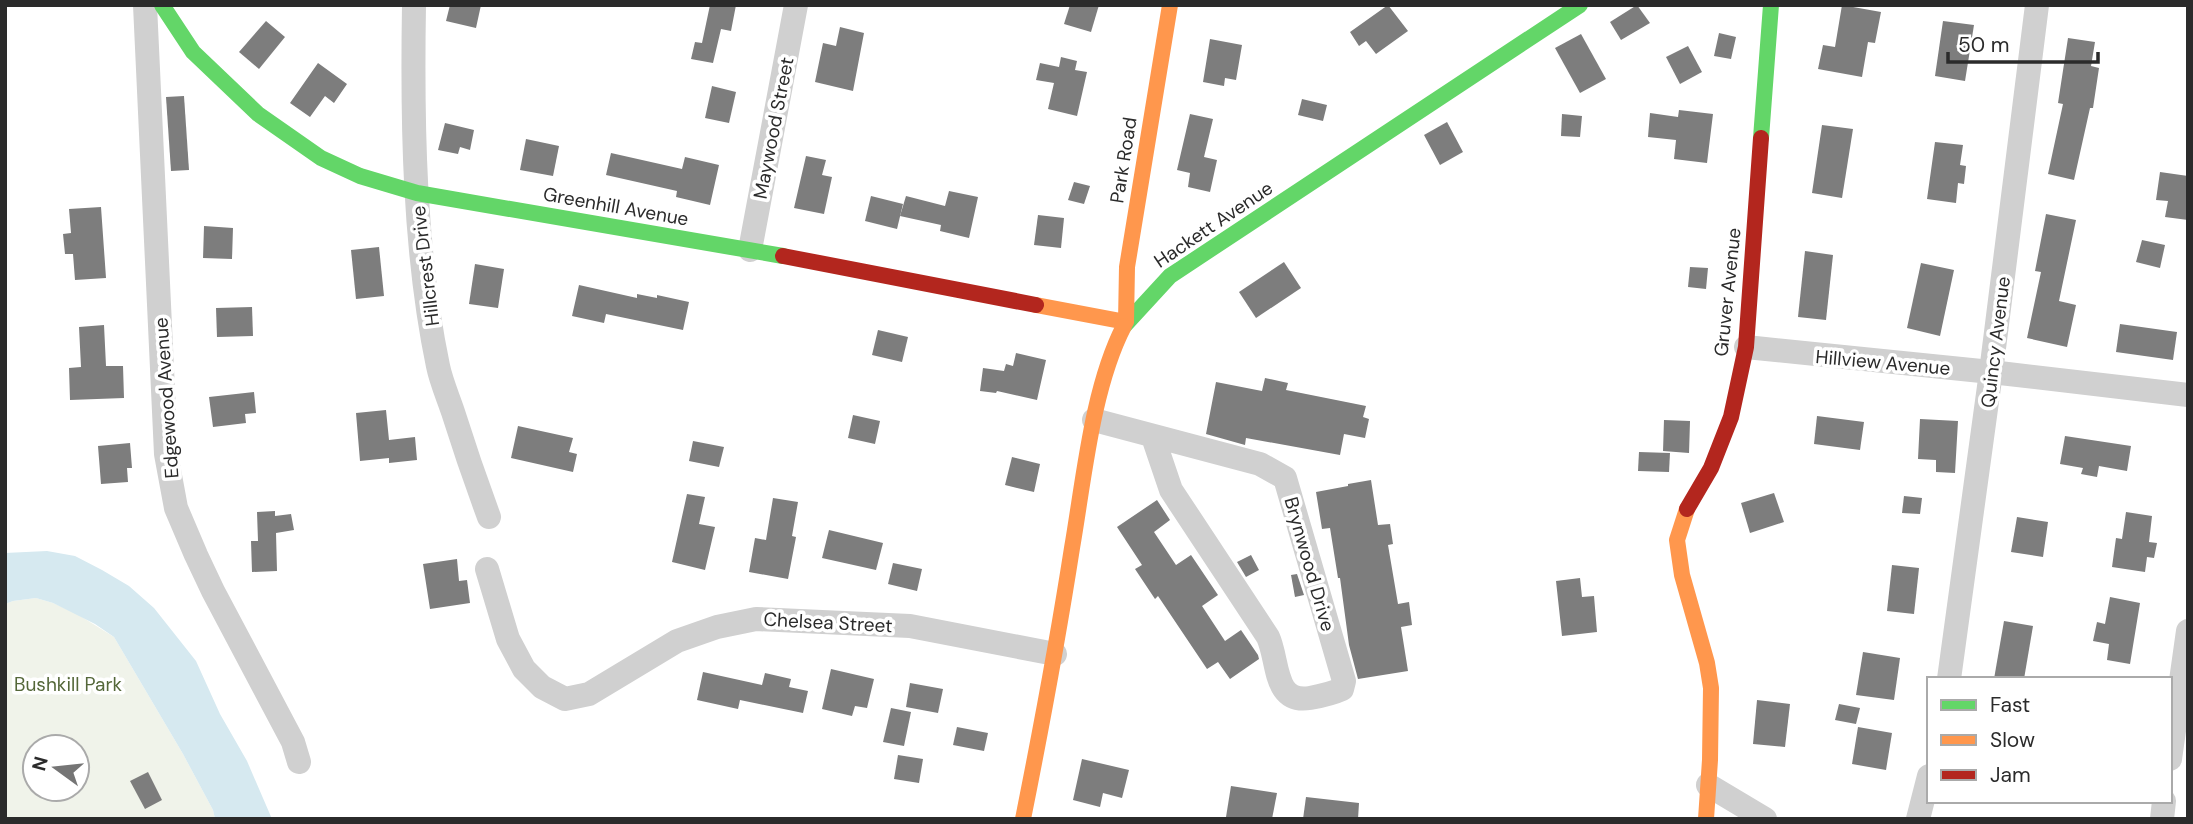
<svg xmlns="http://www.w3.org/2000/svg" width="2193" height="824" font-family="'DM Sans',sans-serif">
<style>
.green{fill:#f0f3ea;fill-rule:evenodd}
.water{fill:#d6e9f0}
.building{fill:#7d7d7d}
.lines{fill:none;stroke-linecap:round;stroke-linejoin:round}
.street{stroke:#d0d0d0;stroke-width:24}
.fast{stroke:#63d668;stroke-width:16}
.slow{stroke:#ff974d;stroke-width:16}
.jam{stroke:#b3261e;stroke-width:16}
.labels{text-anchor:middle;stroke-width:7;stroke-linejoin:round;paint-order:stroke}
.street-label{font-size:19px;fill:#2b2b2b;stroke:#fff}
.park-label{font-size:19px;fill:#546739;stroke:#fff}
</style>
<rect width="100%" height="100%" fill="#fff"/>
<!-- green -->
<path class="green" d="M36 598 53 603 77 614 114 637 183 754 213 810 215 819H5V604L13 601ZM35 747H77V789H35Z"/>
<!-- water -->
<polygon class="water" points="47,551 75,556 102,570 129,586 154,608 196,661 220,714 247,761 272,819 215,819 213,810 183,754 114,637 95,624 53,603 36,598 13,601 5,604 5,553"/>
<!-- building -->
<g class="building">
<polygon points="450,5 481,5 476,28 446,21"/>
<polygon points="710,5 736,5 731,31 721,29 713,63 691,59 695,42 702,43"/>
<polygon points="1070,5 1099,5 1091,32 1064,24"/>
<polygon points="1388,5 1408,31 1376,54 1366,41 1359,46 1350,32"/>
<polygon points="1637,5 1650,23 1621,40 1610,22"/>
<polygon points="1842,5 1881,12 1875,43 1868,42 1862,77 1818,69 1823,45 1835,47"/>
<polygon points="266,21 285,37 259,69 239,52"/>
<polygon points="1943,21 1974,25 1965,81 1935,76"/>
<polygon points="840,27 864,33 853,91 815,82 823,43 836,46"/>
<polygon points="1719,33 1736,37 1731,59 1714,56"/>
<polygon points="1581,34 1606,79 1580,93 1555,48"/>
<polygon points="2068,38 2095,42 2091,66 2099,68 2093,108 2090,108 2074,180 2048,174 2063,104 2058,103"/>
<polygon points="1210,39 1242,45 1236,80 1225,78 1224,86 1203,82"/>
<polygon points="1688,46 1702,72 1680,84 1666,57"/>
<polygon points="1061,57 1077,61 1075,70 1087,72 1077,116 1048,109 1054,83 1036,80 1040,63 1059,67"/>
<polygon points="318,63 347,84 334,103 325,96 310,117 290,103"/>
<polygon points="712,86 736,92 729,123 705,118"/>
<polygon points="184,96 189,170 171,171 166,97"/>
<polygon points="1302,99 1327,105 1323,121 1298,115"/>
<polygon points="1679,110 1713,114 1707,163 1674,159 1676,140 1648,137 1650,113 1678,117"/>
<polygon points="1190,114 1213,119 1204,157 1217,160 1210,192 1188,187 1190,173 1177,170"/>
<polygon points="1562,114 1582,116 1580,137 1561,136"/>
<polygon points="1447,122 1463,152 1440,165 1424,135"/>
<polygon points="445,123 474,130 470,150 460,147 458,154 438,150"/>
<polygon points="1822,125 1853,129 1842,198 1812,193"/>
<polygon points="526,139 559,146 553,176 520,170"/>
<polygon points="1935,142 1963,145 1960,165 1966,166 1964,184 1958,183 1956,203 1927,199"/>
<polygon points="611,153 682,169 685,157 719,165 710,205 676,197 677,191 606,175"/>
<polygon points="806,156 826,160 822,175 832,177 824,214 794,208"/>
<polygon points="2160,172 2188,176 2188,220 2165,217 2168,201 2156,200"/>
<polygon points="1074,182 1090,186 1084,204 1068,200"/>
<polygon points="949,191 978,197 969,238 940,231 941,225 900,216 906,196 945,206"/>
<polygon points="871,196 903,204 897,229 865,221"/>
<polygon points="101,207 106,278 75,280 73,254 65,254 63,234 71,233 69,209"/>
<polygon points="2046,214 2076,220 2059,301 2076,305 2067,347 2027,338 2041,272 2035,271"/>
<polygon points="1038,215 1064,218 1061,248 1034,245"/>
<polygon points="204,226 233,228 232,259 203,258"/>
<polygon points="2142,240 2165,245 2160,268 2136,262"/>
<polygon points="379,247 384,296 356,299 351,250"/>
<polygon points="1805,251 1833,255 1826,320 1798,317"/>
<polygon points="1284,262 1301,288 1256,318 1239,292"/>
<polygon points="1921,263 1954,270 1940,336 1907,328"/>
<polygon points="475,264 504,269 498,308 469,304"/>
<polygon points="1690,267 1708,268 1706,289 1688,287"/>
<polygon points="579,285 637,298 637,294 657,298 657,295 689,302 683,330 606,314 604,323 572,316"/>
<polygon points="252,307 253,336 217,337 216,308"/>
<polygon points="2120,324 2177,332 2173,360 2116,352"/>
<polygon points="104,325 106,366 123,366 124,398 70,400 69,368 81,367 79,327"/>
<polygon points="878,330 908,337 902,362 872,355"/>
<polygon points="1016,353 1046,360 1037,400 997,391 996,393 980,391 983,368 1004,371 1006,364 1013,366"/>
<polygon points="1265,378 1288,383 1286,390 1366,406 1363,417 1369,419 1365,438 1344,434 1340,455 1246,438 1245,445 1206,434 1216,382 1262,391"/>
<polygon points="254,392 256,413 245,414 246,423 213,427 209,397"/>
<polygon points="386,410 389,440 415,437 417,460 389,463 389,458 360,461 356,413"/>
<polygon points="853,415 880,421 875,444 848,438"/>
<polygon points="1817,416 1864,422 1860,450 1814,444"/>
<polygon points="1920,419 1958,421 1955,473 1936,472 1936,460 1918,459"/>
<polygon points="1664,420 1690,421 1689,453 1663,451"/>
<polygon points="518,426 573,438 569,452 577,454 573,472 511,458"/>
<polygon points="2065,436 2131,446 2127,471 2099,466 2097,477 2081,474 2083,468 2060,464"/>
<polygon points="693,441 724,447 719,467 689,461"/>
<polygon points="130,443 132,468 127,468 128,482 101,484 98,446"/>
<polygon points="1639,452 1670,453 1669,472 1638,471"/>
<polygon points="1012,457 1040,464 1034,492 1005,485"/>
<polygon points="1371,480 1378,525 1390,524 1393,544 1388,545 1398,604 1409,602 1412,625 1401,627 1408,671 1358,679 1349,645 1340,578 1338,578 1330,528 1322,529 1316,492 1348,486 1348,484"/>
<polygon points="1774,493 1784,522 1750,533 1741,503"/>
<polygon points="687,494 705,497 699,524 715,527 705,570 672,562"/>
<polygon points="1904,496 1922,498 1920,514 1902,513"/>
<polygon points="773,498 798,502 792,536 796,537 788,579 749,572 755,538 766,540"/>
<polygon points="1157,500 1170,520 1154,532 1176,565 1191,555 1218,595 1202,606 1225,641 1241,630 1258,655 1259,659 1230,679 1218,662 1207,669 1158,596 1155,599 1135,569 1142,565 1117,527"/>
<polygon points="275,511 275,516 291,514 294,530 276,533 277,571 252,572 251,541 258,541 257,512"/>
<polygon points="2126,512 2152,516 2149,542 2157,543 2154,558 2147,557 2145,572 2112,567 2116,538 2122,539"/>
<polygon points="2017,517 2048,522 2043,557 2011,552"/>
<polygon points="829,530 883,543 876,570 822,558"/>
<polygon points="1251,555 1259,570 1246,577 1237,562"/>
<polygon points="457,559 459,581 467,580 470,603 430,609 423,564"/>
<polygon points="893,563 922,569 917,591 888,584"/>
<polygon points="1892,565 1919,568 1914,614 1887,611"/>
<polygon points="1297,574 1304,595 1295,597 1291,575"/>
<polygon points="1580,578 1582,597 1594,596 1597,632 1562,636 1556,581"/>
<polygon points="2110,597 2140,603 2130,664 2107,660 2109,644 2093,641 2097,622 2105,624"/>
<polygon points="2004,621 2033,626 2024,679 1994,679"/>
<polygon points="1863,652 1900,658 1894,700 1856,695"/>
<polygon points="831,669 874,679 867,708 855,706 852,716 822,709"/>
<polygon points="703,672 762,685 765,673 791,679 789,687 808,691 803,713 740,700 738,709 697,700"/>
<polygon points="910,683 943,689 938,713 906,707"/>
<polygon points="1757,700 1790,704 1785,747 1753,744"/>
<polygon points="1839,704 1860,708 1856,724 1835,720"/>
<polygon points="891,708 911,712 904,746 883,742"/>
<polygon points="957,727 988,733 984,751 953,745"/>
<polygon points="1858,727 1892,733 1886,770 1852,764"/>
<polygon points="898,755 923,759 919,783 894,779"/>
<polygon points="1082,759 1129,770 1122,798 1103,793 1100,807 1073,800"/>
<polygon points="148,772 162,800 145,809 130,781"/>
<polygon points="1231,786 1277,793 1272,819 1226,817"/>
<polygon points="1306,797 1359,803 1358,819 1303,819"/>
</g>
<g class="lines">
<!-- street -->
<g class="street">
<polyline points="145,5 166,454 176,508 196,555 213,591 293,742 299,762"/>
<path d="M414 5C412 123 414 251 438 366 441 381 448 397 453 412 464 447 476 482 489 517"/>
<polyline points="750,250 796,5"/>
<polyline points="1746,347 1991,372 2188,395"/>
<path d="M1094 420 1260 464 1285 478 1344 681 1342 689C1331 694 1321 696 1310 698 1273 704 1279 661 1268 637L1171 490 1153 437"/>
<polyline points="487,569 508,639 524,669 542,687 565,699 589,694 677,641 717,627 756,619 910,626 1055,654"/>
<polyline points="1949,679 1991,372 2037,5"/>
<polyline points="2170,759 2188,631"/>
<polyline points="1708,785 1765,819"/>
<polyline points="1918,819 1929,776"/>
<polyline points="2162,819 2164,801"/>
</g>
<!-- fast -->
<g class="fast">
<polyline points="162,5 193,52 258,114 321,158 360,176 417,193 783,256"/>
<polyline points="1761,138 1771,5"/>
<polyline points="1124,326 1170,276 1580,5"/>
</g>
<!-- slow -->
<g class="slow">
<polyline points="1036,305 1126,322 1127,267 1170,5"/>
<polyline points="1687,509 1677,540 1682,575 1707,663 1711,688 1710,760 1706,819"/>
<path d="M1023 819C1041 729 1058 638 1072 548 1084 479 1092 388 1124 326"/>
</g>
<!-- jam -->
<g class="jam">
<polyline points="783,256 1036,305"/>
<polyline points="1687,509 1711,468 1731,417 1746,347 1761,138"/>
</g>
</g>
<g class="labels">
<!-- street labels -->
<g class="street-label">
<text transform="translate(773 128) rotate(-79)" y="7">Maywood Street</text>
<text transform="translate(1123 160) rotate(-81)" y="7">Park Road</text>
<text transform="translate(616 206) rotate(10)" y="7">Greenhill Avenue</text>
<text transform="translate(1213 224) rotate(-34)" y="7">Hackett Avenue</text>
<text transform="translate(425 266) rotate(-97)" y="7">Hillcrest Drive</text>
<text transform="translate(1727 292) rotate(-84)" y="7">Gruver Avenue</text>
<text transform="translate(1995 342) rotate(-83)" y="7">Quincy Avenue</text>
<text transform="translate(1883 362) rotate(5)" y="7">Hillview Avenue</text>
<text transform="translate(166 398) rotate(-94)" y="7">Edgewood Avenue</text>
<text transform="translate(1310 564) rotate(74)" y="7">Brynwood Drive</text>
<text transform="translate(828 622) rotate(3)" y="7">Chelsea Street</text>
</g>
<!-- park labels -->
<g class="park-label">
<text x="68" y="691">Bushkill Park</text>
</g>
</g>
<!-- border -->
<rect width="2193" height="824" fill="none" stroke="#2b2b2b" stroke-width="14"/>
<!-- legend -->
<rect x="1927" y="677" width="245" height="126" fill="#ffffff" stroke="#aaaaaa" stroke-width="2"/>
<rect x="1941" y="700" width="35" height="10" fill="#63d668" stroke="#aaaaaa" stroke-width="2"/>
<text x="1990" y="712" font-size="21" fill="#2b2b2b">Fast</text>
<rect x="1941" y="735" width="35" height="10" fill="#ff974d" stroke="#aaaaaa" stroke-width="2"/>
<text x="1990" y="747" font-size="21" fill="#2b2b2b">Slow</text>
<rect x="1941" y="770" width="35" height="10" fill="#b3261e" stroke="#aaaaaa" stroke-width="2"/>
<text x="1990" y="782" font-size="21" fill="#2b2b2b">Jam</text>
<!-- north arrow -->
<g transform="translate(56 768) rotate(285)"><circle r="33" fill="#ffffff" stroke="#aaaaaa" stroke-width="2"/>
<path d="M0-5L12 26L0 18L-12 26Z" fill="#757575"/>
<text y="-10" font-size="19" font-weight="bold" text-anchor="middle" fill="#2b2b2b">N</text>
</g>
<!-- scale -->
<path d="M1948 52v10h150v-10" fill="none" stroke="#2b2b2b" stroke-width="3.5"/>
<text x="1958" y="52" font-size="21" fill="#2b2b2b" stroke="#ffffff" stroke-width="5" paint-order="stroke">50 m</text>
</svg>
